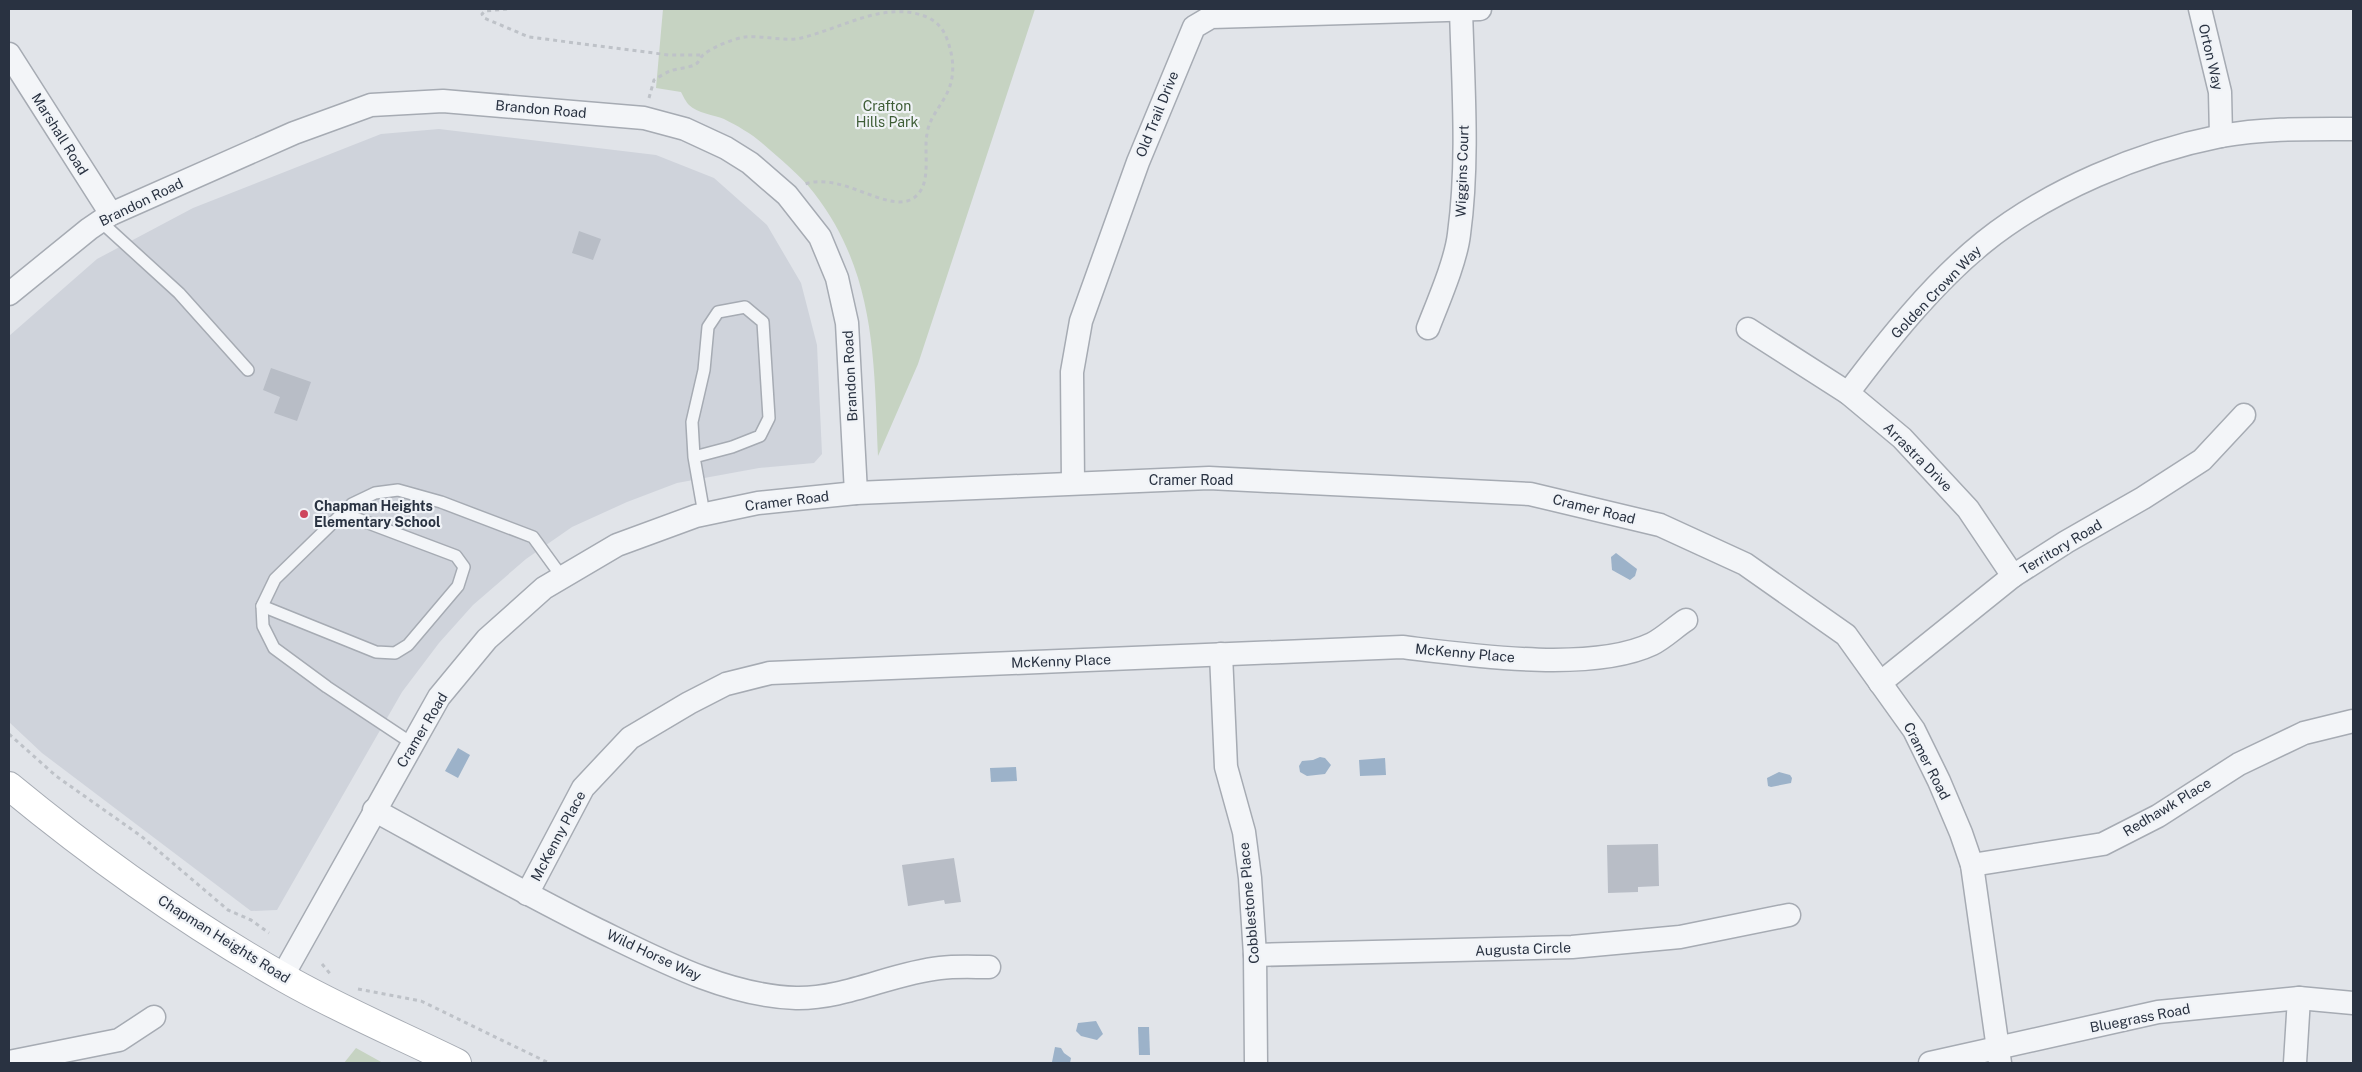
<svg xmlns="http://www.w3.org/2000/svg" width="2362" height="1072" font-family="'Public Sans',sans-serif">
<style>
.built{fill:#cfd3db}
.green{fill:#c6d3c2}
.water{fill:#9cb2c9}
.building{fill:#b8bdc6}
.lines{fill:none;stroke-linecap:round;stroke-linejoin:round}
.lane-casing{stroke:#a6abb3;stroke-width:14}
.street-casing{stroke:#a6abb3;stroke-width:25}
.secondary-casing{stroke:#a6abb3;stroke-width:30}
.path{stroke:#bec2c8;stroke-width:3;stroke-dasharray:4 4;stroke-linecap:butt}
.lane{stroke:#f3f5f8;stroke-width:11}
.street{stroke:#f3f5f8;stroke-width:22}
.secondary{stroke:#fff;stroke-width:28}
.poi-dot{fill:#ce465c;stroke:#f0f3f7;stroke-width:2}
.labels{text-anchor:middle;stroke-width:4.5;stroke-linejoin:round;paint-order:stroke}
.street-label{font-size:14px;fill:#293241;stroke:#f0f3f7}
.park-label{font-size:14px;fill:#3e5d36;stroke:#f0f3f7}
.poi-label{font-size:14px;font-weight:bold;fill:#293241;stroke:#f0f3f7;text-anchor:start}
</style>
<rect width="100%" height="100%" fill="#e1e4e9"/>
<!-- built -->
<polygon class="built" points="439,129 656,155 714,178 767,225 801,283 817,345 822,454 814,463 759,468 677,483 627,502 572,527 526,559 473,605 439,643 402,692 277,910 251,911 42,753 9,722 9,336 97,259 193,208 381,134"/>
<!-- green -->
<g class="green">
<path d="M663 9H1035L918 364 878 456C874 361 876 273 814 193 800 175 780 159 762 143 752 134 736 125 724 119 714 115 697 113 689 105 686 102 683 96 681 92L656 88Z"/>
<polygon points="356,1048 383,1063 344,1063"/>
</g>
<!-- water -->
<g class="water">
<polygon points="1616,553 1637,569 1635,576 1630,580 1612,570 1611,557"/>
<polygon points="458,748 470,755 458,778 445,771"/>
<polygon points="1320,757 1325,758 1331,765 1325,774 1307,776 1300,772 1299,766 1302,761 1313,760"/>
<polygon points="1385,758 1386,775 1360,776 1359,760"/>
<polygon points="1016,767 1017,781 991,782 990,768"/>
<polygon points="1779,772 1790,775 1792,778 1791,783 1771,787 1768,786 1767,778"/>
<polygon points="1096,1021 1103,1034 1097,1040 1081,1036 1076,1031 1078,1023"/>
<polygon points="1138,1027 1149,1027 1150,1055 1139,1055"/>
<polygon points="1055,1047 1061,1048 1064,1053 1071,1058 1070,1063 1052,1062"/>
</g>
<!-- building -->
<g class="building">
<polygon points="579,231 601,239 593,260 572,253"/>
<polygon points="271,368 311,382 297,421 274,413 280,397 263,390"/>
<polygon points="1658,844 1659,886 1638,887 1638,892 1608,893 1607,845"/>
<polygon points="954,858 961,902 945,904 944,900 908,906 902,865"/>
</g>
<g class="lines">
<!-- lane casing -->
<g class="lane-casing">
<g id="lane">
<polyline points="100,221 179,293 248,370"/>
<polyline points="694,457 732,447 760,436 769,418 763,322 745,307 718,312 708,327 704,370 692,422 694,457 704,514"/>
<polyline points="262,606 376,652 395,653 408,645 458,586 464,567 456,556 342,513"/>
<polyline points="413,744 327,687 274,648 263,626 262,606 275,579 352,504 375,493 398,490 441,502 533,537 562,577"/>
</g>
</g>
<!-- street casing -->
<g class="street-casing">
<g id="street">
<polyline points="2200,9 2220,92 2221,136"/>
<polyline points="9,54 111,214"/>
<polyline points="9,294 89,229 111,214 294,133 371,105 443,101 644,118 685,129 726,148 750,163 787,195 820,237 837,278 847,323 856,493"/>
<path d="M1428 328C1438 302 1456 261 1459 234 1469 160 1463 84 1461 9"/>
<polyline points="1748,329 1848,393 1902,438 1968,509 2013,576"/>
<path d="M1848 393C1887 341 1933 283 1984 242 2049 190 2140 152 2221 136 2265 128 2309 129 2353 129"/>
<polyline points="1073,483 1072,372 1081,321 1138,162 1194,27 1211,17 1480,9"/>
<polyline points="1221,654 1226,767 1244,832 1250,878 1255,955 1256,1063"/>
<polyline points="1880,683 2013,576 2066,542 2143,498 2202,460 2244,415"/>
<path d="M374 810C447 850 520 891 594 928 656 958 726 996 796 998 845 999 892 973 940 968 956 966 973 967 989 967"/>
<polyline points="1972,865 2103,844 2158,816 2239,764 2304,733 2353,721"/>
<path d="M527 894 583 788 630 738 689 703 726 684 770 673 1402 647C1468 655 1591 673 1652 644 1664 638 1675 627 1686 620"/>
<polyline points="1255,955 1572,947 1680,937 1789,915"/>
<polyline points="282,977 439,697 487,639 544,588 617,545 696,516 758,503 856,493 1209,478 1530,494 1660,525 1745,564 1846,635 1914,730 1939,781 1961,833 1972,865 2000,1063"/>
<polyline points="9,1062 119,1040 154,1017"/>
<polyline points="1930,1063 2158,1012 2299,998 2353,1003"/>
<polyline points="2295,1063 2299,998"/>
</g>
</g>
<!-- secondary casing -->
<g class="secondary-casing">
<path id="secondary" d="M9 786C94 856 185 921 281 976 336 1008 400 1035 457 1063"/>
</g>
<!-- path -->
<g class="path">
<polyline points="507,9 485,11 482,14 484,18 529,37 669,55 703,55"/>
<path d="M649 98 654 80C659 77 665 73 670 71 678 68 690 68 696 64 699 62 700 58 703 55 713 47 732 39 745 37 763 35 784 42 801 38 843 28 885 0 927 17 937 22 943 28 947 39 954 58 956 78 945 97 938 110 929 119 927 134 923 153 934 189 910 200 885 211 841 172 805 184"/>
<polyline points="9,734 56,776 141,836 228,910 251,920 269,933"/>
<polyline points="322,964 332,976"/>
<polyline points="358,989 421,1001 549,1063"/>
</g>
<!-- lane -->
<use href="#lane" class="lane"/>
<!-- street -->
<use href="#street" class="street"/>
<!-- secondary -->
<use href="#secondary" class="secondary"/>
</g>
<!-- markers -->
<circle class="poi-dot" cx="304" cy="514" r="5"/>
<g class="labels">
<!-- street labels -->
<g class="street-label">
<text transform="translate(2211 57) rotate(77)" y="5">Orton Way</text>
<text transform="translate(541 109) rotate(5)" y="5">Brandon Road</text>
<text transform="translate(1157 114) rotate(-68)" y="5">Old Trail Drive</text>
<text transform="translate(60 134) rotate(58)" y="5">Marshall Road</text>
<text transform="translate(1462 171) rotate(-88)" y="5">Wiggins Court</text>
<text transform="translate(141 202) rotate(-26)" y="5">Brandon Road</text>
<text transform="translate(1936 292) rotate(-46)" y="5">Golden Crown Way</text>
<text transform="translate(850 376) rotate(-93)" y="5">Brandon Road</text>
<text transform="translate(1918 457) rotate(45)" y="5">Arrastra Drive</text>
<text x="1191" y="485">Cramer Road</text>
<text transform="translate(787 501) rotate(-7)" y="5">Cramer Road</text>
<text transform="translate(1594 509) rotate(14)" y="5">Cramer Road</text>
<text transform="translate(2061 547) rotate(-31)" y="5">Territory Road</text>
<text transform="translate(1465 653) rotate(5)" y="5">McKenny Place</text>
<text transform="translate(1061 661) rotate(-2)" y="5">McKenny Place</text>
<text transform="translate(422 730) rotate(-59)" y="5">Cramer Road</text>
<text transform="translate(1927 761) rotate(63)" y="5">Cramer Road</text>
<text transform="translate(2167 807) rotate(-31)" y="5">Redhawk Place</text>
<text transform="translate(558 836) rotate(-62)" y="5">McKenny Place</text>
<text transform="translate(1249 903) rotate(-95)" y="5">Cobblestone Place</text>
<text transform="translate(224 939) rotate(32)" y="5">Chapman Heights Road</text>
<text transform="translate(1523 949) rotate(-2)" y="5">Augusta Circle</text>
<text transform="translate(654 955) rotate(25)" y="5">Wild Horse Way</text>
<text transform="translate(2140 1018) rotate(-11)" y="5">Bluegrass Road</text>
</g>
<!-- park labels -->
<g class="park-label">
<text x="887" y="111">Crafton<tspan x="887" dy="16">Hills Park</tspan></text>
</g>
<!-- poi labels -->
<g class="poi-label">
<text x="314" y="511">Chapman Heights<tspan x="314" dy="16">Elementary School</tspan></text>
</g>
</g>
<!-- border -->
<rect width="2362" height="1072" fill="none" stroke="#293241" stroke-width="20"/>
</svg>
